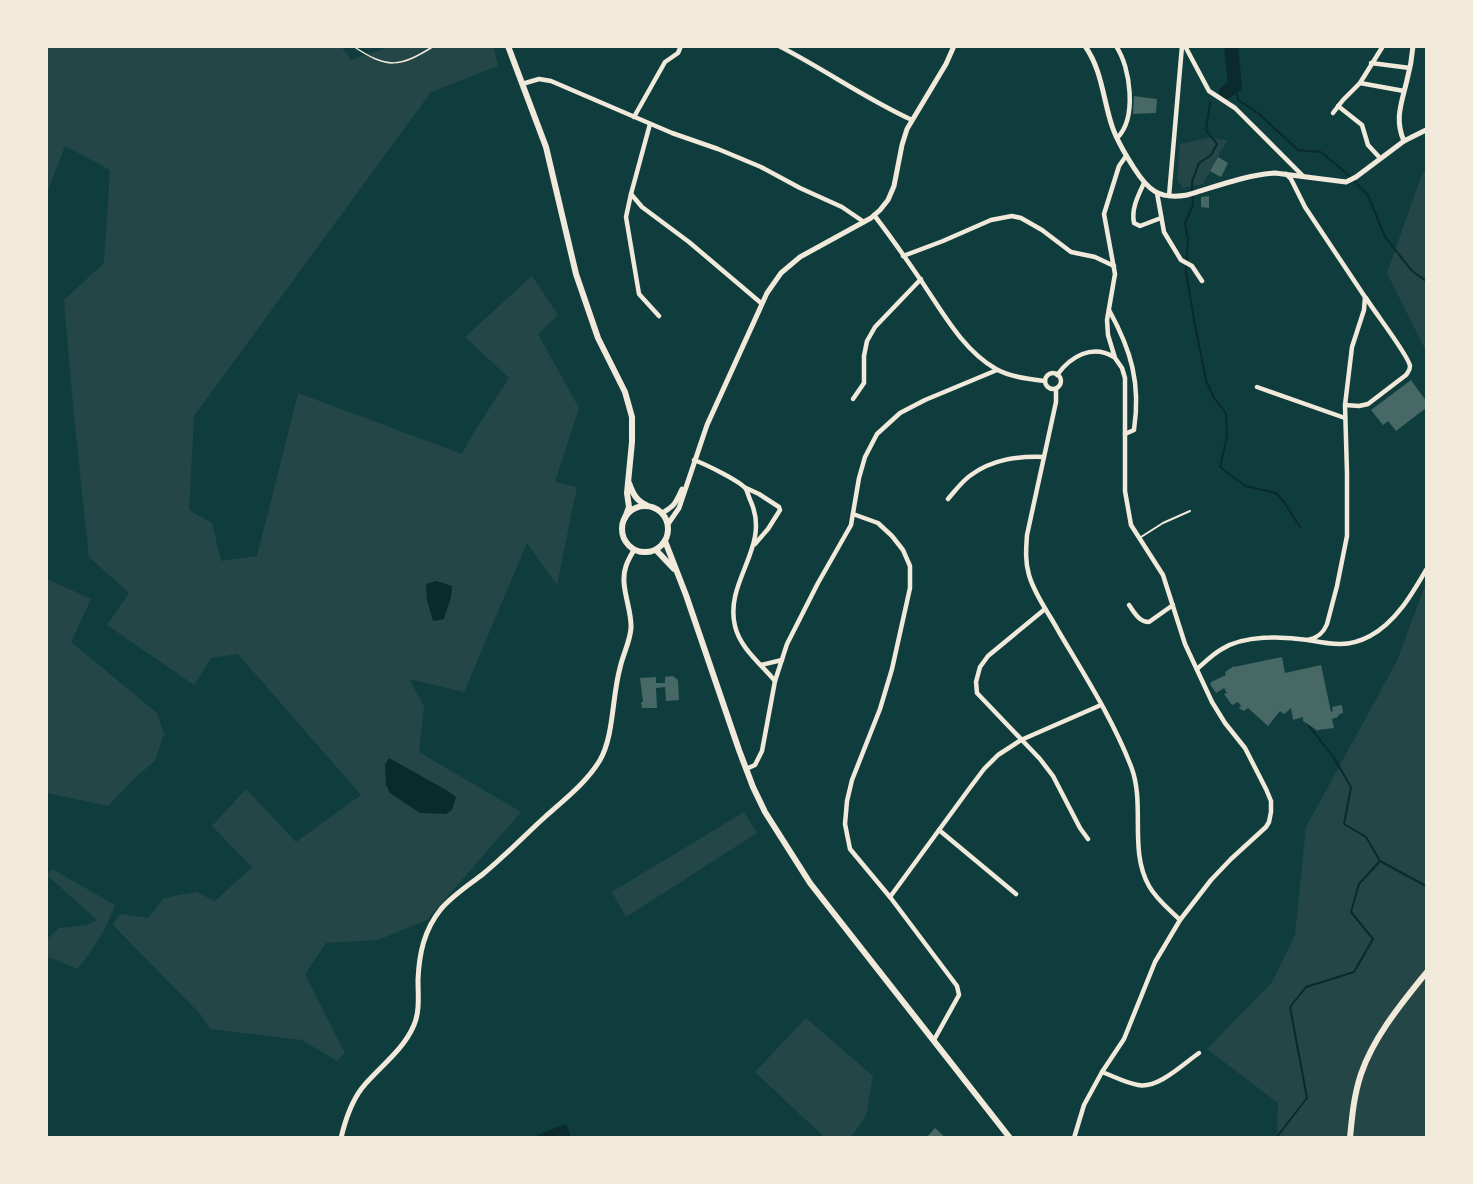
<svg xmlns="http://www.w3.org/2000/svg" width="1473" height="1184" font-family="Jost,sans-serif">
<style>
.green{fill:#244646}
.water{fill:#0a2a2b}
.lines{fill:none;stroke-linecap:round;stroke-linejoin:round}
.stream{stroke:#0a2a2b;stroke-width:2}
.river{stroke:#0a2a2b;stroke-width:14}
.building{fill:#486865}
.path{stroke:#f1e9da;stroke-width:1.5}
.service{stroke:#f1e9da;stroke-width:2}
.minor{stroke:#f1e9da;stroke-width:4.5}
.tertiary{stroke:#f1e9da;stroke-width:5}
.secondary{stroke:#f1e9da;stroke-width:6}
</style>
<rect width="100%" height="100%" fill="#0f3d3e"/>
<!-- green -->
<g class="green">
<polygon points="341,46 351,60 389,47 494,47 498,66 431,92 194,416 189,510 212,523 221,561 257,556 298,393 462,454 472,435 509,378 465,337 532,276 558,315 538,334 579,408 555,482 577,487 557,585 527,543 464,692 409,679 424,706 419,752 521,812 427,920 378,940 326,943 305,974 345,1053 337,1061 302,1040 210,1029 201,1015 113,925 120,914 148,918 164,898 196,892 215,901 252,867 212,826 246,789 296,842 361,795 238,654 211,658 194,685 107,625 129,593 89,557 74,416 64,300 104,263 110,170 65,146 47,193 47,47"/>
<polygon points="1209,138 1227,140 1203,184 1183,188 1177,180 1180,144"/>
<polygon points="1426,170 1426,351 1387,273 1422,174"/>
<polygon points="47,579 91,599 71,642 157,713 164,734 155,761 138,775 108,806 47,793"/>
<polygon points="1426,583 1426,1137 1277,1137 1278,1103 1207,1049 1272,982 1295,935 1306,827 1397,661"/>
<polygon points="744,812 757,833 626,917 612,892"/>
<path d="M52 869 115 905C106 929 94 949 77 969L49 957 47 958V939L59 928 87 925 97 920 47 875Z"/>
<polygon points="806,1018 873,1076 866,1116 851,1137 824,1137 755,1072"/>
</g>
<!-- water -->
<g class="water">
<polygon points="437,581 452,586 451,597 444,619 433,621 427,600 426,584"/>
<polygon points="389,758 448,791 456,797 452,810 446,814 420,813 390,793 386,785 385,764"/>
<polygon points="566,1124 571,1137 538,1137 537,1135"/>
</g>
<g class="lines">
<!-- stream -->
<g class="stream">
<polyline points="1235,86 1238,100 1258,113 1298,150 1321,152 1345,172 1368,195 1385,237 1412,271 1426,281"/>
<polyline points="1210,103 1206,130 1217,144 1211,155 1199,163 1192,182 1193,205 1185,223 1188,240 1186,272 1195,325 1206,380 1214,398 1226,413 1227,436 1220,467 1245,486 1276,493 1284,502 1300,527"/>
<polyline points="1380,861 1426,886"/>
<polyline points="1276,1138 1307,1098 1290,1007 1306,987 1354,972 1373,939 1351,912 1359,884 1380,861 1366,837 1344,824 1351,787 1334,758 1306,722"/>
</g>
<!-- river -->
<polyline class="river" points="1226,92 1235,86 1231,46"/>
</g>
<!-- building -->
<g class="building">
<polygon points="1134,96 1157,99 1156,113 1133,114"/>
<polygon points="1218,157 1228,163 1221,177 1210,171"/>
<polygon points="1209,196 1209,208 1201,207 1201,197"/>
<polygon points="1411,380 1426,401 1426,408 1396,431 1388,421 1383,425 1371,410"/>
<polygon points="1282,657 1285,673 1321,665 1331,712 1333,711 1332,707 1342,705 1343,713 1338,715 1338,717 1332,719 1334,728 1318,730 1318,731 1303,721 1303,717 1293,720 1291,708 1284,714 1280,711 1268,726 1248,708 1244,711 1240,709 1239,708 1241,706 1238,702 1232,705 1224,694 1227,693 1224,688 1216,693 1210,684 1211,682 1226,675 1225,672 1234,666 1234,667"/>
<polygon points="673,676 678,680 679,700 666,701 665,687 656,688 657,708 642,708 641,702 643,702 640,678 656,677 656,683 665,683 665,677"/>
<polygon points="935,1128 946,1138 926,1138"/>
</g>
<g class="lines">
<!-- path -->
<path class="path" d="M353 46C387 69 399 68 434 46"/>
<!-- service -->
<polyline class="service" points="1141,537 1163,523 1190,511"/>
<!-- minor -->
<g class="minor">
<path d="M779 46C824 69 866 99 912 120"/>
<path d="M1116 46C1131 68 1137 119 1117 138"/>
<polyline points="1185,46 1209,91 1235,108 1303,176"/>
<polyline points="1371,63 1410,68"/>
<polyline points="1360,83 1404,91"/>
<polyline points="522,84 539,79 551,81 672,133 718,149 761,167 800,188 842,207 864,222"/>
<polyline points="1338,106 1362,125 1368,145 1380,158"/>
<polyline points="1333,113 1343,100 1360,83 1383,46"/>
<polyline points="634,117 665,62 678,53 681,46"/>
<polyline points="650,124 631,194 642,207 689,242 761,303"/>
<path d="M1286 174 1291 179 1305 207 1365 297 1364 310 1352 347 1345 405 1347 473V536L1337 586 1327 624C1323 634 1317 638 1308 640"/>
<path d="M1144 183C1138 196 1131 209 1134 223L1140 226 1161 218"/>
<polyline points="1157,193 1164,232 1181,260 1192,266 1202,281"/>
<polyline points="631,194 626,217 639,294 659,316"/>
<polyline points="1169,196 1182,46"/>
<path d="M874 215C891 237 907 260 922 282 943 313 963 350 996 369 1010 377 1029 379 1045 381"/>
<polyline points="903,256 943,241 991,220 1012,216 1021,218 1042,230 1071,252 1095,257 1114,266"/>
<path d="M1109 310C1131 350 1141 383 1134 430L1125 434"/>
<circle cx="1053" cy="381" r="8"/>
<path d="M1057 375C1071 356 1092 344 1114 357"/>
<polyline points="1257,387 1345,418"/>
<path d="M1056 389V402L1027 535C1026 549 1025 562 1029 575 1035 596 1049 613 1059 632 1085 676 1114 721 1132 769 1145 806 1129 851 1149 886 1156 899 1169 909 1180 920"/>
<polyline points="853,399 864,383 864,356 867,341 875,327 921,279"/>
<path d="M1345 405 1359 406 1368 404 1406 375C1408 372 1410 371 1410 366 1409 356 1373 310 1366 298"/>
<path d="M694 460C705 464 740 481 746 489 748 493 749 498 751 502 771 547 724 581 735 626 740 648 761 664 775 681"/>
<polyline points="746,488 759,494 779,507 780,510 768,529 755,544"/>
<path d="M948 499C955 491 962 481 971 475 993 459 1018 456 1044 457"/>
<polyline points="853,514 878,523 892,536 903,550 910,566 910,588 892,669 880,709 852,780 847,801 845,824 850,849 890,897 957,986 959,995 934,1040"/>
<path d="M1129 605C1134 612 1139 622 1149 622L1173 605"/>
<polyline points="1045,609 988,656 980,667 976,682 977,693 1040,759 1053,776 1080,828 1088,839"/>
<polyline points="761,665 782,660"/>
<path d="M1197 669C1205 662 1213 654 1222 649 1244 635 1282 636 1308 640 1330 644 1348 648 1370 636 1396 622 1412 594 1426 570"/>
<polyline points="746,769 755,765 762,751 775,681 787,644 818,583 851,525 859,478 865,457 877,434 900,413 925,400 997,370"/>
<polyline points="939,830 1016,894"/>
<polyline points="890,897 969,789 984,769 998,755 1021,740 1101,705"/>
<path d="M1102 1072C1113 1076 1126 1083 1138 1085 1158 1089 1183 1064 1199 1053"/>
<polyline points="1074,1138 1084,1105 1102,1072 1124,1039 1155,962 1180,920 1211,880 1231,859 1266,827 1269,822 1271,812 1271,801 1266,789 1245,748 1225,723 1212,702 1185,644 1163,575 1131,525 1125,491 1125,378 1122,368 1115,358 1108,335 1107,320 1115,274 1104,214 1119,166 1126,156"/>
</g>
<!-- tertiary -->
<g class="tertiary">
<path d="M1085 46C1102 70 1103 99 1112 126 1117 141 1125 154 1134 168 1148 190 1159 200 1187 195 1215 187 1245 175 1275 173L1346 182 1356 177 1404 141 1426 130"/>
<path d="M1404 141C1394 119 1402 102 1407 80 1410 69 1412 58 1413 46"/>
<path d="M662 513C675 506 676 502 682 489"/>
<polyline points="668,524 679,508 707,425 767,293 781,273 800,257 871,218 880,210 888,200 894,186 902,145 907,129 946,64 954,46"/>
<path d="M341 1138C345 1121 352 1101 362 1088 379 1067 403 1051 414 1025 420 1011 418 995 418 980 419 954 424 930 441 909 453 895 469 885 483 874 505 856 525 835 546 816 565 799 587 782 600 760 614 736 612 696 620 668 623 654 630 642 631 628 632 608 619 586 626 566 628 560 631 555 634 550"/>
</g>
<!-- secondary -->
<g class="secondary">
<polyline points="508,46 546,147 576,274 598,338 625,392 632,417 632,442 627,493 629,507 625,518"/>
<path d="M629 483C633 494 636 500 646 505"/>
<circle cx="645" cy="529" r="23"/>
<polyline points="665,541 686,595 739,750 753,787 765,812 810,883 1010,1138"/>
<polyline points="656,550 674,569"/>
<path d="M1350 1138C1352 1116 1354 1095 1361 1074 1374 1036 1402 1003 1426 973"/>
</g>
</g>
<!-- border -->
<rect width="1473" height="1184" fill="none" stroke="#f1e9da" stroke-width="96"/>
</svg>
